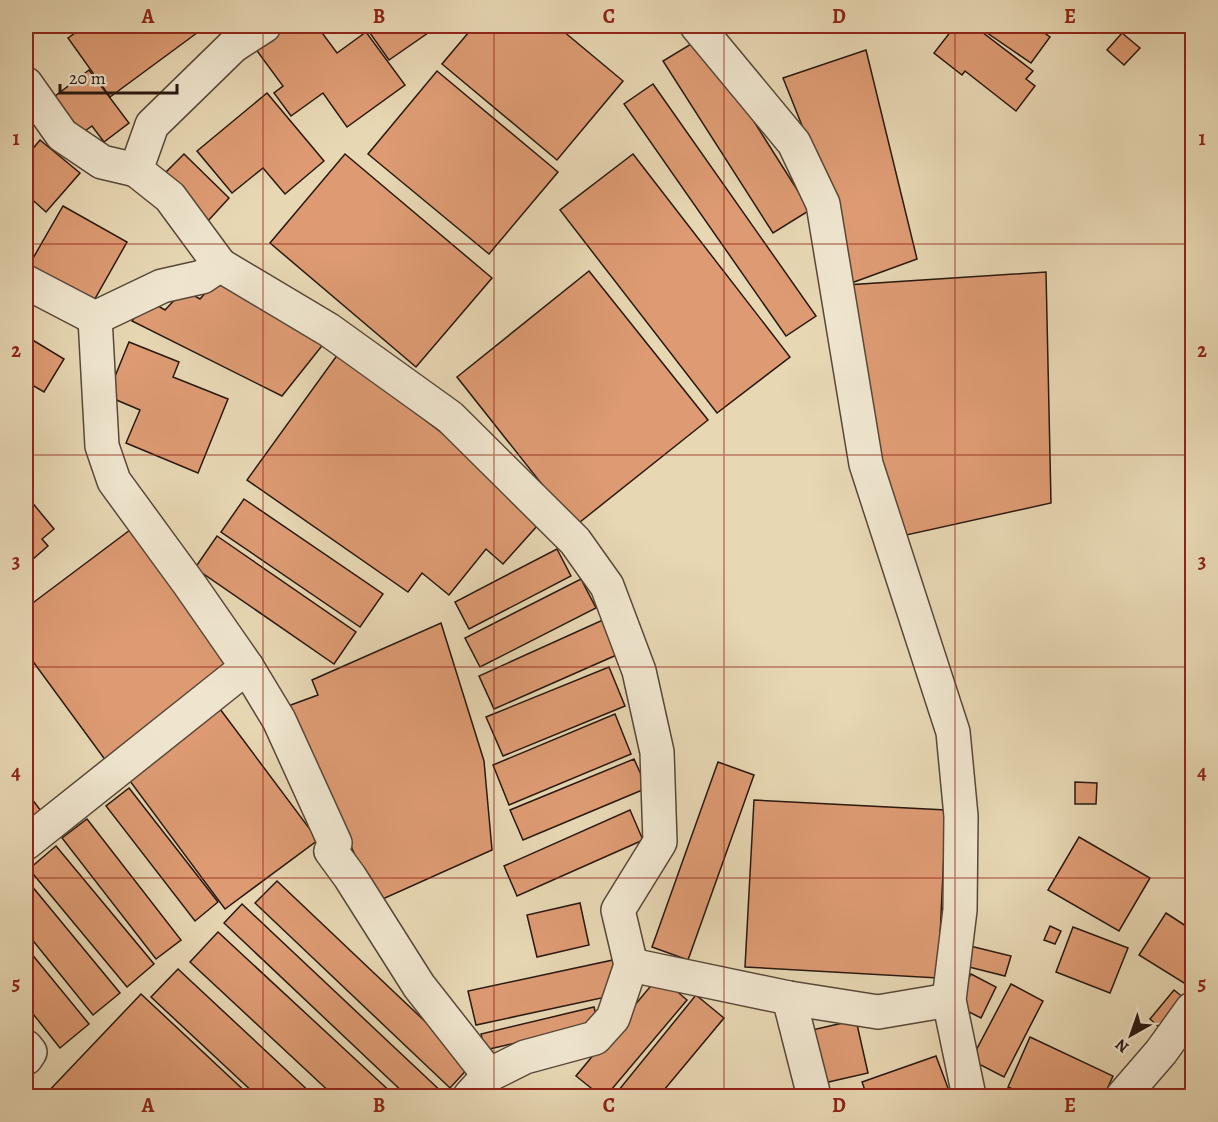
<svg xmlns="http://www.w3.org/2000/svg" width="1218" height="1122" font-family="Alegreya,serif">
<style>
.building{fill:#de9b73;stroke:#291810;stroke-width:1.5}
.lines{fill:none;stroke-linecap:round;stroke-linejoin:round}
.minor-casing{stroke:#584839;stroke-width:36}
.minor{stroke:#efe5ce;stroke-width:33}
.grid{fill:none;stroke:#8f2418;stroke-width:1.5;stroke-opacity:0.55}
.neatline{fill:none;stroke:#8f2418;stroke-width:2}
.grid-label{font-size:20px;text-anchor:middle;font-weight:bold;fill:#8f2418}
</style>
<rect width="100%" height="100%" fill="#e7d7b3"/>
<filter id="stains"><feTurbulence type="fractalNoise" baseFrequency=".00333" numOctaves="4"/><feColorMatrix values="0 0 0 0 .2 0 0 0 0 .09 0 0 0 0 .02 0 0 0 .5 -.17"/></filter>
<radialGradient id="worn" r=".72"><stop offset=".6" stop-color="#630" stop-opacity="0"/><stop offset="1" stop-color="#630" stop-opacity=".3"/></radialGradient>
<!-- building -->
<g class="building">
<polygon points="85,26 105,26 108,31 115,26 204,26 205,27 110,97 68,38"/>
<polygon points="215,26 249,26 225,41"/>
<polygon points="270,26 317,26 337,53 366,32 405,85 347,127 323,93 291,116 274,93 283,86 249,40"/>
<polygon points="365,26 438,26 389,60"/>
<polygon points="474,26 557,26 623,81 557,160 442,64"/>
<polygon points="955,26 974,26 1033,71 1026,79 1035,86 1016,111 965,71 962,75 934,53"/>
<polygon points="977,26 1034,26 1050,37 1031,63"/>
<polygon points="1122,33 1140,48 1124,65 1107,50"/>
<polygon points="701,38 810,210 773,233 663,61"/>
<polygon points="866,50 917,259 846,285 815,158 783,78"/>
<polygon points="89,70 129,123 104,142 92,126 82,133 54,97"/>
<polygon points="437,71 558,172 489,254 368,154"/>
<polygon points="653,84 816,316 786,336 624,104"/>
<polygon points="267,93 324,161 285,194 263,168 232,193 197,151"/>
<polygon points="40,140 80,173 46,212 26,194 26,157"/>
<polygon points="184,154 229,198 207,222 161,177"/>
<polygon points="345,154 492,278 416,367 270,243"/>
<polygon points="633,154 790,357 717,413 560,210"/>
<polygon points="63,206 127,242 92,304 28,267"/>
<polygon points="589,271 708,420 575,526 457,377"/>
<polygon points="1046,272 1051,503 902,536 878,473 846,285"/>
<polygon points="215,282 325,342 282,396 132,321 148,300 165,310 184,290 200,299"/>
<polygon points="26,336 64,359 44,392 34,386 26,402"/>
<polygon points="129,342 179,362 173,377 228,399 198,473 126,443 140,410 107,396"/>
<polygon points="338,354 492,471 538,525 503,564 486,549 449,595 422,573 408,592 247,480"/>
<polygon points="26,495 54,529 42,539 48,546 26,565"/>
<polygon points="244,499 383,594 360,627 221,532"/>
<polygon points="130,530 232,667 106,761 26,652 26,608"/>
<polygon points="217,536 356,632 334,664 195,568"/>
<polygon points="557,549 571,576 469,629 455,602"/>
<polygon points="581,579 596,608 480,667 465,638"/>
<polygon points="605,619 621,653 494,709 479,676"/>
<polygon points="441,623 484,761 492,850 376,902 288,706 318,695 312,680"/>
<polygon points="609,667 625,706 503,756 486,717"/>
<polygon points="220,709 318,840 225,909 127,777"/>
<polygon points="615,714 631,754 509,805 493,765"/>
<polygon points="634,759 647,788 523,840 510,810"/>
<polygon points="718,762 754,775 688,960 652,947"/>
<polygon points="1075,782 1097,783 1096,804 1075,804"/>
<polygon points="129,788 218,902 195,921 106,806"/>
<polygon points="26,791 47,819 26,836"/>
<polygon points="754,800 946,810 938,978 745,967"/>
<polygon points="630,810 643,840 517,896 504,866"/>
<polygon points="87,819 181,940 156,959 62,838"/>
<polygon points="1079,837 1150,878 1119,931 1048,890"/>
<polygon points="56,846 154,964 127,987 29,869"/>
<polygon points="26,879 120,993 93,1015 26,932"/>
<polygon points="277,881 471,1065 450,1088 255,903"/>
<polygon points="580,903 589,945 537,957 527,915"/>
<polygon points="242,904 446,1096 407,1096 224,923"/>
<polygon points="1166,913 1192,930 1192,988 1139,955"/>
<polygon points="1050,926 1061,931 1055,944 1044,940"/>
<polygon points="1073,927 1128,948 1110,993 1056,972"/>
<polygon points="218,932 395,1096 334,1096 190,962"/>
<polygon points="966,945 1011,956 1005,976 961,965"/>
<polygon points="26,947 89,1024 60,1048 26,1005"/>
<polygon points="613,960 620,994 476,1025 468,991"/>
<polygon points="178,969 314,1096 257,1096 151,997"/>
<polygon points="971,974 996,987 981,1018 955,1005"/>
<polygon points="659,976 687,1000 606,1096 601,1096 576,1076"/>
<polygon points="1011,984 1043,1001 1004,1077 971,1060"/>
<polygon points="1174,990 1184,998 1159,1027 1150,1019"/>
<polygon points="141,994 250,1096 44,1096"/>
<polygon points="696,995 724,1018 659,1096 614,1096"/>
<polygon points="594,1007 598,1024 485,1050 481,1034"/>
<polygon points="856,1020 868,1073 824,1083 812,1030"/>
<polygon points="1030,1037 1113,1076 1104,1096 1028,1096 1008,1087"/>
<polygon points="936,1056 951,1096 867,1096 862,1082"/>
<polygon points="1192,1064 1192,1096 1188,1096 1185,1065"/>
</g>
<g class="lines">
<!-- minor casing -->
<g class="minor-casing">
<g id="minor">
<polyline points="697,26 794,143 823,204 866,464 953,732 961,816 960,910 949,1000 969,1096"/>
<polyline points="26,84 62,135 102,162 136,170"/>
<polyline points="220,265 329,330 450,417 575,541 607,586 639,671 657,752 660,842 618,910 631,965"/>
<polyline points="26,282 95,318 162,286 202,277 220,265 170,197 136,170 152,125 233,46 264,26"/>
<polyline points="95,318 102,446 114,481 190,585 247,667 279,720 335,843 331,851 350,877 419,986 489,1075"/>
<polyline points="26,843 247,667"/>
<polyline points="789,998 814,1096"/>
<polyline points="26,1047 30,1052 26,1058"/>
<polyline points="470,1096 489,1075 525,1057 595,1038 613,1018 631,965 789,998 878,1012 949,1000"/>
<polyline points="1123,1096 1161,1052 1192,1009"/>
</g>
</g>
<!-- minor -->
<use href="#minor" class="minor"/>
</g>
<!-- grid -->
<path class="grid" d="M263 26V1096M494 26V1096M724 26V1096M955 26V1096M26 244H1192M26 455H1192M26 667H1192M26 878H1192"/>
<!-- margin -->
<rect width="1218" height="1122" fill="none" stroke="#e7d7b3" stroke-width="66"/>
<!-- north arrow -->
<g transform="translate(1131 1035) rotate(220)" stroke="#efe5ce" stroke-width="4.5" paint-order="stroke">
<path d="M0-4.5L10 22L0 15L-10 22Z" fill="#291810"/>
<text y="-9" font-size="16" font-weight="bold" text-anchor="middle" fill="#291810">N</text>
</g>
<!-- scale -->
<path d="M60 84v9h117v-9" fill="none" stroke="#291810" stroke-width="3"/>
<text x="69" y="84" font-size="18" fill="#291810" stroke="#efe5ce" stroke-width="4.5" paint-order="stroke">20 m</text>
<rect x="33" y="33" width="1152" height="1056" class="neatline"/>
<g class="grid-label">
<text x="148" y="23">A</text>
<text x="379" y="23">B</text>
<text x="609" y="23">C</text>
<text x="839" y="23">D</text>
<text x="1070" y="23">E</text>
<text x="16" y="145">1</text>
<text x="1202" y="145">1</text>
<text x="16" y="357">2</text>
<text x="1202" y="357">2</text>
<text x="16" y="568">3</text>
<text x="1202" y="568">3</text>
<text x="16" y="779">4</text>
<text x="1202" y="779">4</text>
<text x="16" y="990">5</text>
<text x="1202" y="990">5</text>
<text x="148" y="1112">A</text>
<text x="379" y="1112">B</text>
<text x="609" y="1112">C</text>
<text x="839" y="1112">D</text>
<text x="1070" y="1112">E</text>
</g>
<rect width="100%" height="100%" filter="url(#stains)"/>
<rect width="100%" height="100%" fill="url(#worn)"/>
</svg>
